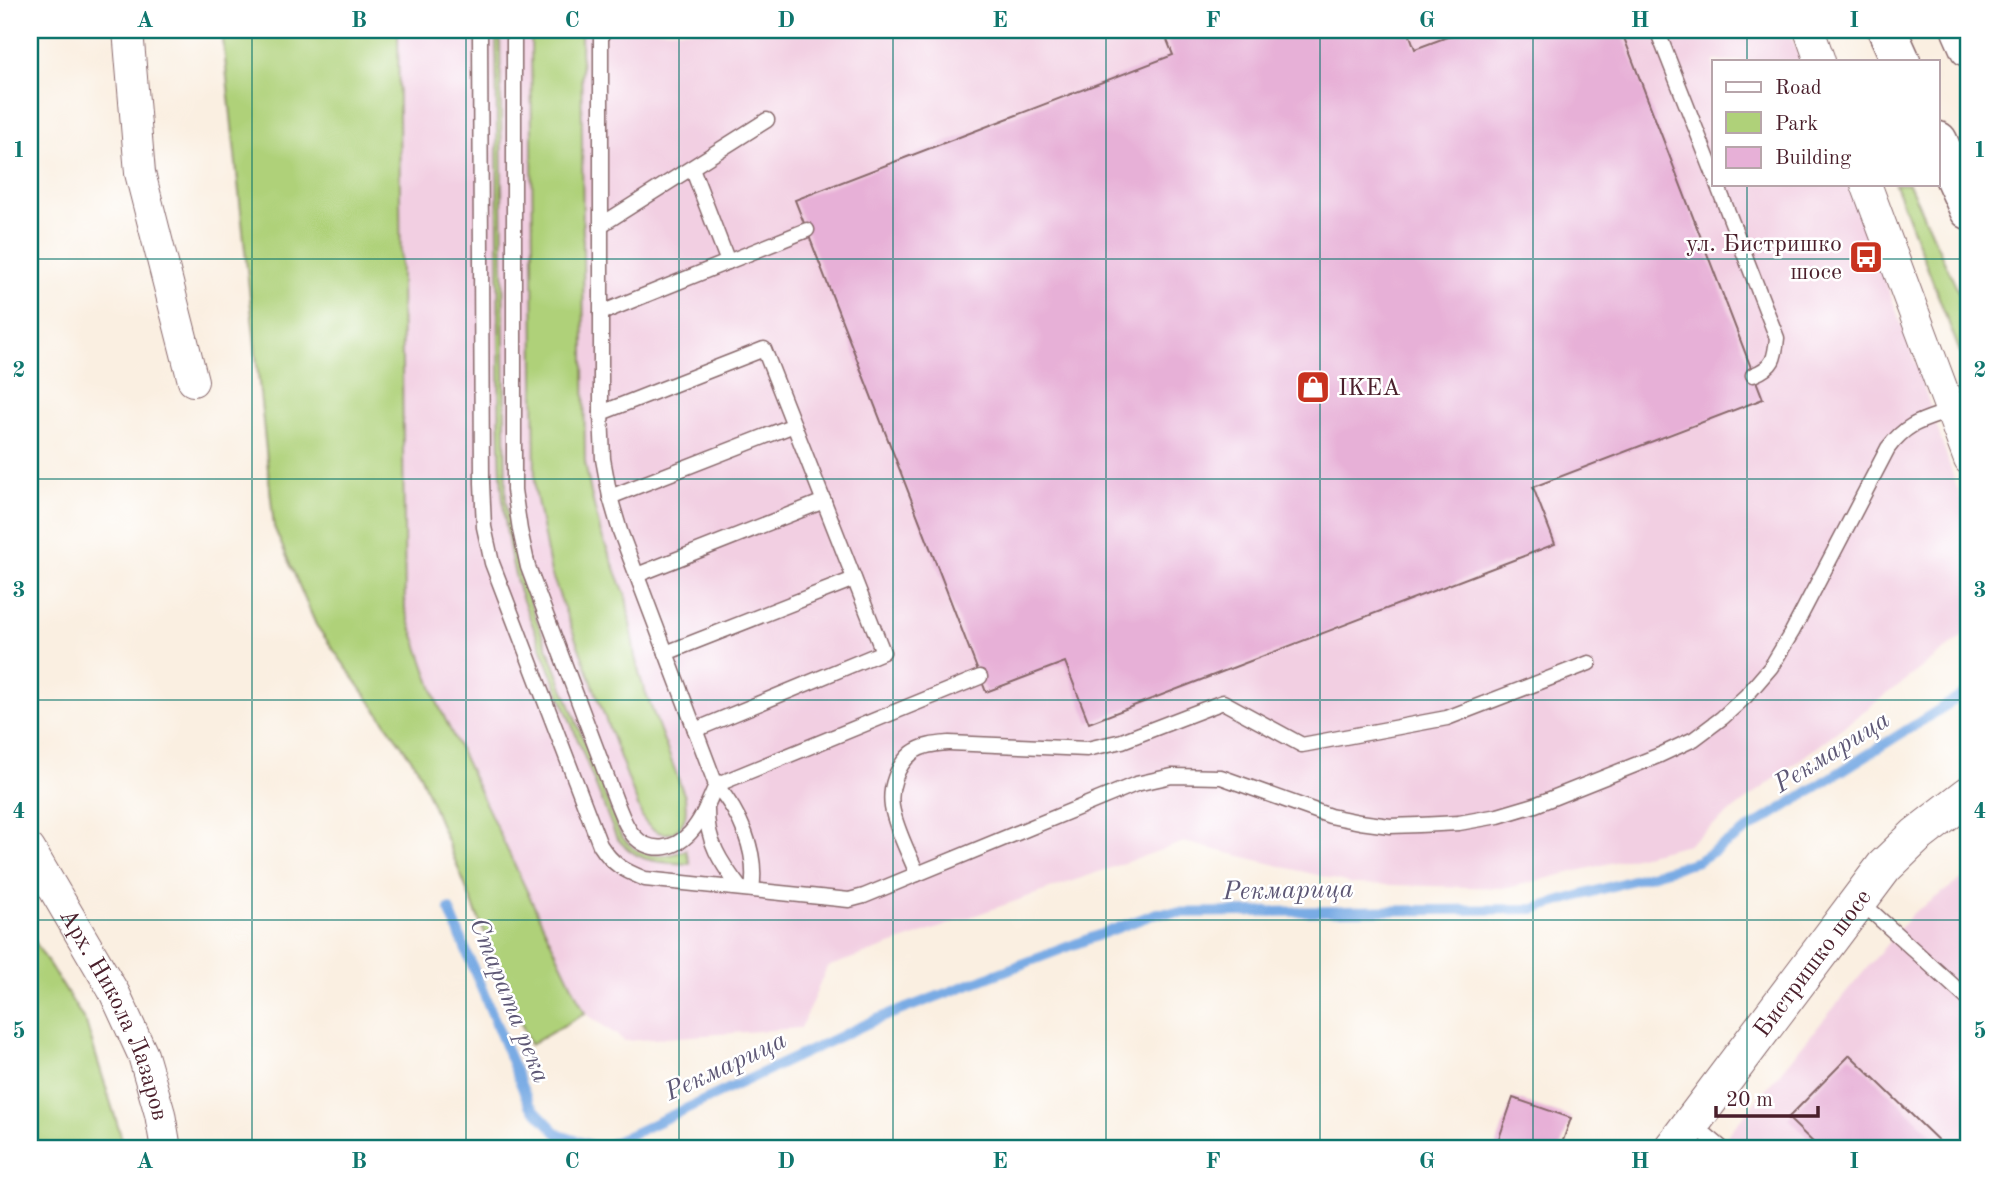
<svg xmlns="http://www.w3.org/2000/svg" width="1999" height="1179" font-family="'Old Standard TT',serif">
<style>
.built{fill:#f2cfe2}
.green{fill:#afd179;stroke:#7c7852;stroke-width:2}
.lines{fill:none;stroke-linecap:round;stroke-linejoin:round}
.stream{stroke:#79abe4;stroke-width:10}
.building{fill:#e7b0d7}
.service-casing{stroke:#88686b;stroke-width:17}
.minor-casing{stroke:#88686b;stroke-width:32}
.tertiary-casing{stroke:#88686b;stroke-width:39}
.trunk-casing{stroke:#88686b;stroke-width:41}
.service{stroke:#fff;stroke-width:14}
.minor{stroke:#fff;stroke-width:30}
.tertiary{stroke:#fff;stroke-width:37}
.trunk{stroke:#fff;stroke-width:38}
.grid{fill:none;stroke:#0f766e;stroke-width:2;stroke-opacity:0.55}
.labels{text-anchor:middle;stroke-width:5;stroke-linejoin:round;paint-order:stroke}
.poi-label{font-size:24px;fill:#4a1f2b;stroke:#fff;text-anchor:end}
.street-label{font-size:24px;fill:#4a1f2b;stroke:#fff}
.water-label{font-size:26px;font-style:italic;fill:#5d5775;stroke:#fff}
.neatline{fill:none;stroke:#0f766e;stroke-width:2.5}
.grid-label{font-size:23px;text-anchor:middle;font-weight:bold;fill:#0f766e}
</style>
<rect width="100%" height="100%" fill="#fff"/>
<filter id="ink" filterUnits="userSpaceOnUse"><feTurbulence type="fractalNoise" baseFrequency=".0143" numOctaves="2"/><feDisplacementMap in="SourceGraphic" scale="14" xChannelSelector="R" yChannelSelector="G"/><feConvolveMatrix kernelMatrix="1 2 1 2 8 2 1 2 1" color-interpolation-filters="sRGB"/></filter>
<filter id="wash" filterUnits="userSpaceOnUse"><feTurbulence type="fractalNoise" baseFrequency=".00686" numOctaves="4" result="noise"/><feDisplacementMap in="SourceGraphic" scale="28" xChannelSelector="R" yChannelSelector="G"/><feGaussianBlur stdDeviation="1.57" result="paint"/><feColorMatrix in="noise" values="0 0 0 0 0 0 0 0 0 0 0 0 0 0 0 0 0 1.4 0 .05"/><feComposite in="paint" operator="in"/></filter>
<g filter="url(#wash)">
<rect width="100%" height="100%" fill="#faefe1"/>
<!-- built -->
<g class="built">
<polygon points="398,30 1789,30 1801,61 1714,61 1714,184 1848,184 1912,351 1969,524 1969,632 1688,844 1508,888 1353,884 1184,842 827,967 801,1028 625,1041 585,1013 438,704 405,609"/>
<polygon points="1969,874 1969,1149 1716,1149 1912,914"/>
</g>
<!-- green -->
<g class="green">
<polygon points="222,30 398,30 405,609 438,704 585,1013 530,1045 417,767 316,625 274,527"/>
<path d="M496 30H500L506 500 512 542 520 577 620 834C636 857 660 860 686 850L690 864C657 862 638 864 616 837L520 593C496 514 500 432 499 350 497 243 497 136 496 30Z"/>
<path d="M531 30H581L585 462 591 493 601 534 626 596 635 657 641 680 685 797C686 805 687 813 684 820 675 841 653 835 643 819L551 573 535 490Z"/>
<polygon points="1895,184 1909,184 1969,315 1969,371 1958,347"/>
<polygon points="30,934 86,1023 125,1149 30,1149"/>
</g>
<g class="lines">
<!-- stream -->
<g class="stream">
<polyline points="449,909 529,1104 559,1135 602,1149"/>
<polyline points="600,1149 875,1020 1157,913 1534,909 1698,861 1969,691"/>
</g>
</g>
<g id="blocks">
<!-- building -->
<g class="building">
<polygon points="1163,30 1408,30 1415,49 1466,30 1621,30 1763,399 1533,487 1555,544 1089,723 1065,662 986,692 795,200 1173,55"/>
<polygon points="1850,1055 1947,1149 1820,1149 1788,1118"/>
<polygon points="1513,1098 1571,1118 1560,1149 1502,1149 1496,1147"/>
</g>
</g>
</g>
<g filter="url(#ink)">
<use href="#blocks" fill-opacity="0" stroke="#88686b" stroke-width="2"/>
<g class="lines">
<!-- service casing -->
<g class="service-casing">
<g id="service">
<path d="M480 30 482 483 484 527 492 563 600 845C613 865 623 870 645 879L849 900 864 896 1136 784 1172 776 1221 777 1330 816 1360 822 1390 826 1419 825 1459 823 1498 816 1535 805 1660 755 1694 739 1722 718 1746 696 1771 667 1792 632 1888 448C1907 423 1921 421 1950 411"/>
<path d="M514 30V490L520 530 528 567 616 801C621 813 625 826 633 835 650 854 674 850 690 833 702 820 709 801 716 785L980 677"/>
<path d="M601 30V413L603 459 610 497 620 531 716 785C740 813 758 852 752 889"/>
<polyline points="1657,30 1714,175"/>
<polyline points="692,168 728,262"/>
<path d="M1717 184 1777 338C1775 358 1774 367 1753 375"/>
<polyline points="601,225 767,120"/>
<polyline points="601,313 807,230"/>
<polyline points="601,413 764,349 883,652 695,730"/>
<polyline points="610,497 794,425"/>
<polyline points="637,575 824,501"/>
<polyline points="666,653 854,579"/>
<path d="M707 809C706 841 721 863 740 888"/>
<path d="M917 874C909 853 896 830 892 807 889 788 897 765 912 753 922 745 937 744 949 743L1087 749 1122 741 1223 702 1302 745 1447 718 1589 663"/>
<polyline points="1860,901 1969,1000"/>
<polyline points="1693,1124 1723,1149"/>
</g>
</g>
<!-- minor casing -->
<g class="minor-casing">
<g id="minor">
<polyline points="128,30 140,173 193,381"/>
<polyline points="1809,30 1820,61"/>
<polyline points="1866,184 1969,460"/>
<path id="s1" d="M30 849 115 994 143 1055 160 1114 166 1149"/>
</g>
</g>
<!-- tertiary casing -->
<g class="tertiary-casing">
<g id="tertiary">
<path id="s2" d="M1672 1149 1884 867 1916 836 1969 795"/>
</g>
</g>
<!-- trunk casing -->
<g class="trunk-casing">
<g id="trunk">
<polyline points="1887,30 1901,61"/>
<polyline points="1961,30 1969,48"/>
<polyline points="1938,141 1969,210"/>
</g>
</g>
<!-- service -->
<use href="#service" class="service"/>
<!-- minor -->
<use href="#minor" class="minor"/>
<!-- tertiary -->
<use href="#tertiary" class="tertiary"/>
<!-- trunk -->
<use href="#trunk" class="trunk"/>
</g>
</g>
<!-- grid -->
<path class="grid" d="M252 30V1149M466 30V1149M679 30V1149M893 30V1149M1106 30V1149M1320 30V1149M1533 30V1149M1747 30V61M1747 184V1149M30 259H1969M30 479H1969M30 700H1969M30 920H1969"/>
<!-- icons -->
<defs>
<g id="bus-square" transform="scale(1.75)"><rect x="-9" y="-9" width="18" height="18" rx="4" fill="#c8321e" stroke="#fff"/><path d="M-5-6H5V4H4V6H2V4H-2V6H-4V4H-5ZM-3.5-4V0h7V-4ZM-3.5 1.2v1.5H-2V1.2ZM2 1.2v1.5H3.5V1.2Z" fill="#fff"/></g>
<g id="shop-square" transform="scale(1.75)"><rect x="-9" y="-9" width="18" height="18" rx="4" fill="#c8321e" stroke="#fff"/><path d="M-5-2.5h2.3a2.7 3.5 0 0 1 5.4 0H5L5.5 6h-11ZM-1.5-2.5h3a1.5 2.3 0 0 0-3 0Z" fill="#fff"/></g>
</defs>
<g fill-rule="evenodd">
<use href="#bus-square" x="1866" y="257"/>
<use href="#shop-square" x="1313" y="387"/>
</g>
<g class="labels">
<!-- poi labels -->
<g class="poi-label">
<text x="1842" y="251">ул. Бистришко<tspan x="1842" dy="28">шосе</tspan></text>
<text x="1338" y="395" text-anchor="start">IKEA</text>
</g>
<!-- street labels -->
<g class="street-label">
<text dy="8" stroke="none"><textPath href="#s2" startOffset="233">Бистришко шосе</textPath></text>
<text dy="8" stroke="none"><textPath href="#s1" startOffset="187">Арх. Никола Лазаров</textPath></text>
</g>
<!-- water labels -->
<g class="water-label">
<text transform="translate(1831 751) rotate(-32)" y="9">Рекмарица</text>
<text transform="translate(1288 889) rotate(-1)" y="9">Рекмарица</text>
<text transform="translate(511 1000) rotate(68)" y="9">Старата река</text>
<text transform="translate(725 1065) rotate(-25)" y="9">Рекмарица</text>
</g>
</g>
<!-- margin -->
<rect width="1999" height="1179" fill="none" stroke="#fff" stroke-width="77"/>
<!-- legend -->
<rect x="1712" y="60" width="228" height="126" fill="#ffffff" stroke="#b7a5aa" stroke-width="2"/>
<rect x="1726" y="82" width="35" height="10" fill="#ffffff" stroke="#b7a5aa" stroke-width="2"/>
<text x="1775" y="94" font-size="21" fill="#4a1f2b">Road</text>
<rect x="1726" y="112" width="35" height="21" fill="#afd179" stroke="#b7a5aa" stroke-width="2"/>
<text x="1775" y="130" font-size="21" fill="#4a1f2b">Park</text>
<rect x="1726" y="147" width="35" height="21" fill="#e7b0d7" stroke="#b7a5aa" stroke-width="2"/>
<text x="1775" y="164" font-size="21" fill="#4a1f2b">Building</text>
<!-- scale -->
<path d="M1716 1106v10h102v-10" fill="none" stroke="#4a1f2b" stroke-width="3.5"/>
<text x="1726" y="1106" font-size="21" fill="#4a1f2b" stroke="#ffffff" stroke-width="5" paint-order="stroke">20 m</text>
<rect x="38" y="38" width="1922" height="1102" class="neatline"/>
<g class="grid-label">
<text x="145" y="27">A</text>
<text x="359" y="27">B</text>
<text x="572" y="27">C</text>
<text x="786" y="27">D</text>
<text x="1000" y="27">E</text>
<text x="1213" y="27">F</text>
<text x="1427" y="27">G</text>
<text x="1640" y="27">H</text>
<text x="1854" y="27">I</text>
<text x="19" y="157">1</text>
<text x="1980" y="157">1</text>
<text x="19" y="377">2</text>
<text x="1980" y="377">2</text>
<text x="19" y="597">3</text>
<text x="1980" y="597">3</text>
<text x="19" y="818">4</text>
<text x="1980" y="818">4</text>
<text x="19" y="1038">5</text>
<text x="1980" y="1038">5</text>
<text x="145" y="1168">A</text>
<text x="359" y="1168">B</text>
<text x="572" y="1168">C</text>
<text x="786" y="1168">D</text>
<text x="1000" y="1168">E</text>
<text x="1213" y="1168">F</text>
<text x="1427" y="1168">G</text>
<text x="1640" y="1168">H</text>
<text x="1854" y="1168">I</text>
</g>
</svg>
